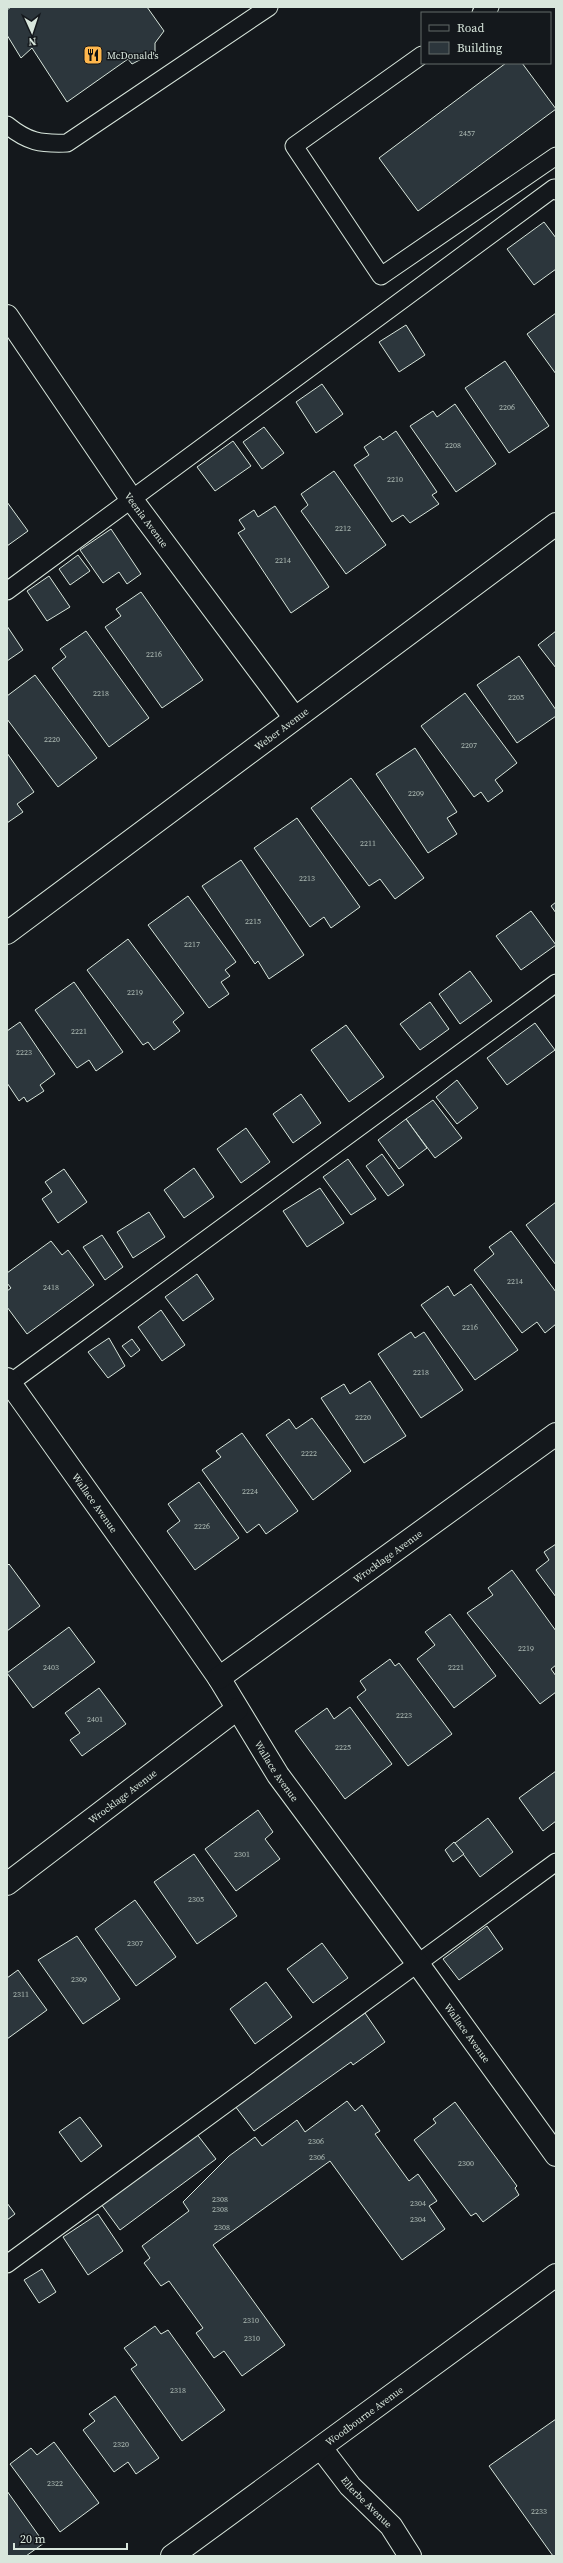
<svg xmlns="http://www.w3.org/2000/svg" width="563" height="2563" font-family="'Source Serif 4',serif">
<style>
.building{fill:#2c363c;stroke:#d8e6dc}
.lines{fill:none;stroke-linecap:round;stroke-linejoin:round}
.lane-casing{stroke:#d8e6dc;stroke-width:19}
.street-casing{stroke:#d8e6dc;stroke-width:24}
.lane{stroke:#14181c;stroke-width:17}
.street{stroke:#14181c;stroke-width:22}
.labels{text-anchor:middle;stroke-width:3;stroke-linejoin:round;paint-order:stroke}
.number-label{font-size:8px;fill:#adbab4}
.poi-label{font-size:10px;fill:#d8e6dc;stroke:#14181c;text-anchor:start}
.street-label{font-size:10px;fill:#d8e6dc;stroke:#14181c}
</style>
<rect width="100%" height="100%" fill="#14181c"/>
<!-- building -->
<g class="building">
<polygon points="11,7 147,7 164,31 155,43 155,52 132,64 128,59 67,102 32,48 21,58 7,35 7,10"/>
<polygon points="506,63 522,63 556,109 418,211 379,158"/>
<polygon points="544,222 556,238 556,269 534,285 507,249"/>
<polygon points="556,313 556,374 527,334"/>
<polygon points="406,325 425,355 399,372 379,342"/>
<polygon points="505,361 549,426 509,453 465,388"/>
<polygon points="322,384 343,414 316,433 296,402"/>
<polygon points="455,404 496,464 456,492 410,426 433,411 437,417"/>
<polygon points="264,427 284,453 262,469 243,442"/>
<polygon points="396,431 437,492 432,495 439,504 410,523 403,515 392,522 354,465 369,455 364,447 380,436 383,440"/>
<polygon points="233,441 251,466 215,491 197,467"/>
<polygon points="334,471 386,545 346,574 301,511 308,505 301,494"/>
<polygon points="7,502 28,531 7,546"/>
<polygon points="275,506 329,587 291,613 238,533 245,529 239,520 254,510 258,517"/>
<polygon points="111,529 141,574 127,584 119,572 103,583 80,550"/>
<polygon points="78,555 90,571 70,585 59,569"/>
<polygon points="49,576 70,607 47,621 27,591"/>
<polygon points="141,592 203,680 162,708 105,627 121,616 116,609"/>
<polygon points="7,626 23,650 7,661"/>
<polygon points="86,631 149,718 109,747 52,668 66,657 60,649"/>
<polygon points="556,631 556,668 538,645"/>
<polygon points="519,656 556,710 556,716 517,743 477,685"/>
<polygon points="35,675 97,758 58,787 7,719 7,696"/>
<polygon points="465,693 517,763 495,780 503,791 488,802 481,792 474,797 421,726"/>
<polygon points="415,748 457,812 447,818 457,834 428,853 376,774"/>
<polygon points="7,753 34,792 17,804 23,812 7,823"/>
<polygon points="351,778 424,878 395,899 380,879 369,886 311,808"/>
<polygon points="297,818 360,907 331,928 324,917 310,927 254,848"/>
<polygon points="241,860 304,955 269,979 258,961 255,964 202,886"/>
<polygon points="188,896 236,962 225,970 230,976 221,982 229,994 209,1008 148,925"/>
<polygon points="556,902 556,913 551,906"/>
<polygon points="531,911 556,945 521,970 496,936"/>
<polygon points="128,939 184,1013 173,1022 180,1031 154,1050 148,1042 143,1045 87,970"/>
<polygon points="470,971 492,1001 460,1024 439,994"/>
<polygon points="74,982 123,1052 96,1071 89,1060 77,1068 35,1010"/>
<polygon points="430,1002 449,1029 420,1050 400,1024"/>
<polygon points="20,1022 55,1074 40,1085 44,1091 27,1102 24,1097 19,1101 7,1083 7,1031"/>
<polygon points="535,1023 555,1050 507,1085 487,1058"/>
<polygon points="346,1025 384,1077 349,1102 311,1050"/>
<polygon points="457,1080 478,1108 457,1124 436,1097"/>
<polygon points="301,1094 321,1123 293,1143 273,1114"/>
<polygon points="433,1100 462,1138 435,1158 406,1119"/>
<polygon points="406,1119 427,1148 399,1169 378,1140"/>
<polygon points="246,1128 270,1162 241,1183 217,1149"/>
<polygon points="382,1154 404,1185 388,1196 366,1166"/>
<polygon points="348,1159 376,1199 351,1215 323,1177"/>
<polygon points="194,1168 214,1197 184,1218 164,1190"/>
<polygon points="64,1169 87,1202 58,1223 42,1199 52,1192 45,1182"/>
<polygon points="320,1188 344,1223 307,1247 283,1211"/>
<polygon points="556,1202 556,1265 526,1225"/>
<polygon points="149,1212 165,1237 133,1258 117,1232"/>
<polygon points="511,1231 556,1292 556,1324 545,1333 537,1322 522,1333 474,1270 494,1254 489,1247"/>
<polygon points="102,1235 123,1267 105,1280 83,1247"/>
<polygon points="51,1241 62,1255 68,1250 94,1285 27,1334 7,1307 7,1291 11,1288 7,1283 7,1273"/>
<polygon points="197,1274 214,1299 183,1321 165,1297"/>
<polygon points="471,1284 518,1350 475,1380 421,1305 448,1286 454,1296"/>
<polygon points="161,1310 185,1345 162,1361 138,1327"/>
<polygon points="411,1332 415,1338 424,1332 463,1390 421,1418 378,1354"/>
<polygon points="109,1338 125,1366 108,1378 88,1352"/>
<polygon points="132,1339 140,1350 131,1357 122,1346"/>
<polygon points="370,1381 406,1436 364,1463 321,1398 344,1384 350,1394"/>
<polygon points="312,1418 351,1471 313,1500 266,1435 289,1419 296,1429"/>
<polygon points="242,1433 298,1511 266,1534 259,1524 247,1533 202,1470 221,1457 216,1451"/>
<polygon points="199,1482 239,1538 195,1570 167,1531 180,1521 168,1504"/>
<polygon points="556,1544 556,1597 536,1570 549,1560 544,1552"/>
<polygon points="9,1564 40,1606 7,1631 7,1566"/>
<polygon points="512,1570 556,1631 556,1665 551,1669 556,1676 556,1692 540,1704 467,1613 493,1595 488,1588"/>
<polygon points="450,1614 496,1676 454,1708 417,1659 435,1645 425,1632"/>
<polygon points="69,1627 95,1662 33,1708 7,1673"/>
<polygon points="390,1659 395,1666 399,1663 452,1734 408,1766 357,1697 366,1690 360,1681"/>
<polygon points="99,1688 126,1724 82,1756 70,1740 80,1733 65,1713"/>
<polygon points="350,1707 392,1764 345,1799 295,1731 327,1708 334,1719"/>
<polygon points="556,1771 556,1821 543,1831 519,1798"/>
<polygon points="258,1810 273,1832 265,1839 280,1859 236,1891 205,1849"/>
<polygon points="488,1818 513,1852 480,1877 455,1843"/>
<polygon points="454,1842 464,1854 453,1862 445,1850"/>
<polygon points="194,1854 237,1916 197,1944 154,1882"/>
<polygon points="135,1900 176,1957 136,1986 95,1929"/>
<polygon points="487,1926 503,1949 459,1980 443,1959"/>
<polygon points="77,1936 120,1999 83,2024 38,1960"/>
<polygon points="322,1943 348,1978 313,2003 287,1969"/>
<polygon points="18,1970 47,2010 7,2039 7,1978"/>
<polygon points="266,1982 292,2017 255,2044 230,2009"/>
<polygon points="365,2013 385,2042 353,2065 351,2062 254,2131 235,2106"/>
<polygon points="347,2101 355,2111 362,2105 380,2131 375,2134 409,2181 418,2174 437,2201 429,2206 445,2229 402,2260 330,2161 213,2245 285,2345 242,2376 224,2351 214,2358 196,2333 203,2328 169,2281 161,2286 144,2263 150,2258 142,2246 189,2211 183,2202 229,2156 255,2137 262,2146 297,2120 305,2132"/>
<polygon points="455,2102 517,2186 515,2188 519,2195 483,2222 476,2213 471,2216 414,2140 436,2123 433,2119"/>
<polygon points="80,2117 102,2146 81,2162 59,2132"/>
<polygon points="196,2133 216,2159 120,2230 101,2204"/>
<polygon points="7,2203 15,2214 7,2220"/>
<polygon points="98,2214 123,2251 88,2275 63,2237"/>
<polygon points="42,2269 56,2292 39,2303 24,2280"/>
<polygon points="155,2326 161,2334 168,2330 225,2410 182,2441 131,2369 137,2365 124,2348"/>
<polygon points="115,2396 159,2458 136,2474 128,2462 114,2472 83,2430 95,2421 89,2414"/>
<polygon points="556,2419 556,2556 553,2556 489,2466"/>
<polygon points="54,2442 99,2503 60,2532 10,2464 31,2448 37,2455"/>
<polygon points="7,2491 44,2543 26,2556 7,2556"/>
</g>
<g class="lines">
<!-- lane casing -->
<g class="lane-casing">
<g id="lane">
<polyline points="481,13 490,7"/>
<polyline points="422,55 294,146 381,276 556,156"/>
<path d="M7 125C28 142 40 144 67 143L269 7"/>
<polyline points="7,591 554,188 556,191"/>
<polyline points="10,1383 556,983"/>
<polyline points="7,2264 556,1862"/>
</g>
</g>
<!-- street casing -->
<g class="street-casing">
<g id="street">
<path id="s1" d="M7 316 132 500 294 717"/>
<path id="s2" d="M7 933 556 524"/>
<path id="s3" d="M7 1379 178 1619 219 1678 278 1775 418 1964 556 2155"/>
<path id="s4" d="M219 1678 556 1434"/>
<path id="s5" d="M7 1884 237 1709"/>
<path id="s6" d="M321 2448 350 2486 391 2526 410 2556"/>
<path id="s7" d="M172 2556 556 2275"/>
</g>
</g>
<!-- lane -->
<use href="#lane" class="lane"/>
<!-- street -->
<use href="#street" class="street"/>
</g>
<!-- icons -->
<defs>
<g id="restaurant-square" transform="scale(1)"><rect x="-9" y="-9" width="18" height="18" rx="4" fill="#ffb74d" stroke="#14181c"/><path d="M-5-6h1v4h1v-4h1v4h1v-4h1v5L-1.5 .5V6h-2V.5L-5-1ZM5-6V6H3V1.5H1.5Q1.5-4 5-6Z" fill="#111"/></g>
</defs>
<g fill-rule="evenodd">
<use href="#restaurant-square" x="93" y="55"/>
</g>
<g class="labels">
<!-- number labels -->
<g class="number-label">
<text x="467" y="136">2457</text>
<text x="507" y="410">2206</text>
<text x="453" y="448">2208</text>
<text x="395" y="482">2210</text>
<text x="343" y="531">2212</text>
<text x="283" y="563">2214</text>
<text x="154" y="657">2216</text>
<text x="101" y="696">2218</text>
<text x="516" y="700">2205</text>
<text x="52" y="742">2220</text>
<text x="469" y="748">2207</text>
<text x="416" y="796">2209</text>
<text x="368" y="846">2211</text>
<text x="307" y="881">2213</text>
<text x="253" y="924">2215</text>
<text x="192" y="947">2217</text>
<text x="135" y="995">2219</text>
<text x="79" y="1034">2221</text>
<text x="24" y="1055">2223</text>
<text x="515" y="1284">2214</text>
<text x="51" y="1290">2418</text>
<text x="470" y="1330">2216</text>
<text x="421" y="1375">2218</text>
<text x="363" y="1420">2220</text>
<text x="309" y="1456">2222</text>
<text x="250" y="1494">2224</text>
<text x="202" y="1529">2226</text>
<text x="526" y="1651">2219</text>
<text x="51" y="1670">2403</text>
<text x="456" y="1670">2221</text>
<text x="404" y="1718">2223</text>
<text x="95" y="1722">2401</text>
<text x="343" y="1750">2225</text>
<text x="242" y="1857">2301</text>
<text x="196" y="1902">2305</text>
<text x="135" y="1946">2307</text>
<text x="79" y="1982">2309</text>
<text x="21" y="1997">2311</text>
<text x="316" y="2144">2306</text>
<text x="317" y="2160">2306</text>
<text x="466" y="2166">2300</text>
<text x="220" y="2202">2308</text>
<text x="418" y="2206">2304</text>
<text x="220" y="2212">2308</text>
<text x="418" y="2222">2304</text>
<text x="222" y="2230">2308</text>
<text x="251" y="2323">2310</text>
<text x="252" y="2341">2310</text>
<text x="178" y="2393">2318</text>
<text x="121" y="2447">2320</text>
<text x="55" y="2486">2322</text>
<text x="539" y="2514">2233</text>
</g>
<!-- poi labels -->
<g class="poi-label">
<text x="107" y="59">McDonald's</text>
</g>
<!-- street labels -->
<g class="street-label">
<text dy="4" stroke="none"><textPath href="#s1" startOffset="247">Veenia Avenue</textPath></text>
<text dy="4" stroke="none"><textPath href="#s2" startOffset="342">Weber Avenue</textPath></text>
<text dy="4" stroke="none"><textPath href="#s3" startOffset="152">Wallace Avenue</textPath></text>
<text dy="4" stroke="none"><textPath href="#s4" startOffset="208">Wrocklage Avenue</textPath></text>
<text dy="4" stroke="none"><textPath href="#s3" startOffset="476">Wallace Avenue</textPath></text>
<text dy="4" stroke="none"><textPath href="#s5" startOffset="145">Wrocklage Avenue</textPath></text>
<text dy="4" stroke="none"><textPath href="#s3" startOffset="800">Wallace Avenue</textPath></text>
<text dy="4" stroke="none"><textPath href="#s7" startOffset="238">Woodbourne Avenue</textPath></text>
<text dy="4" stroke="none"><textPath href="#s6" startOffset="71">Ellerbe Avenue</textPath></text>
</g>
</g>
<!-- border -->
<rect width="563" height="2563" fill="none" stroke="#d8e6dc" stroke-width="16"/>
<!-- legend -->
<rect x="421" y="12" width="130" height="52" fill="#14181c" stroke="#626a69"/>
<rect x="429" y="25" width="20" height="6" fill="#14181c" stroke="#626a69"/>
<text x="457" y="32" font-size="12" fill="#d8e6dc">Road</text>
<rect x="429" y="42" width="20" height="12" fill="#2c363c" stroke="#626a69"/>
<text x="457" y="52" font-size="12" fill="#d8e6dc">Building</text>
<!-- north arrow -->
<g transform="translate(32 32) rotate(177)" stroke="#14181c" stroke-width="3" paint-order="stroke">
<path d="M0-3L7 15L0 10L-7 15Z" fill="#d8e6dc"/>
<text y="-6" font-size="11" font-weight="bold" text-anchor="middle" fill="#d8e6dc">N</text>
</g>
<!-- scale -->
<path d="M14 2543v6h113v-6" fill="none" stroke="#d8e6dc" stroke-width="2"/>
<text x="20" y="2543" font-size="12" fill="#d8e6dc" stroke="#14181c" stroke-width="3" paint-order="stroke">20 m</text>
</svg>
